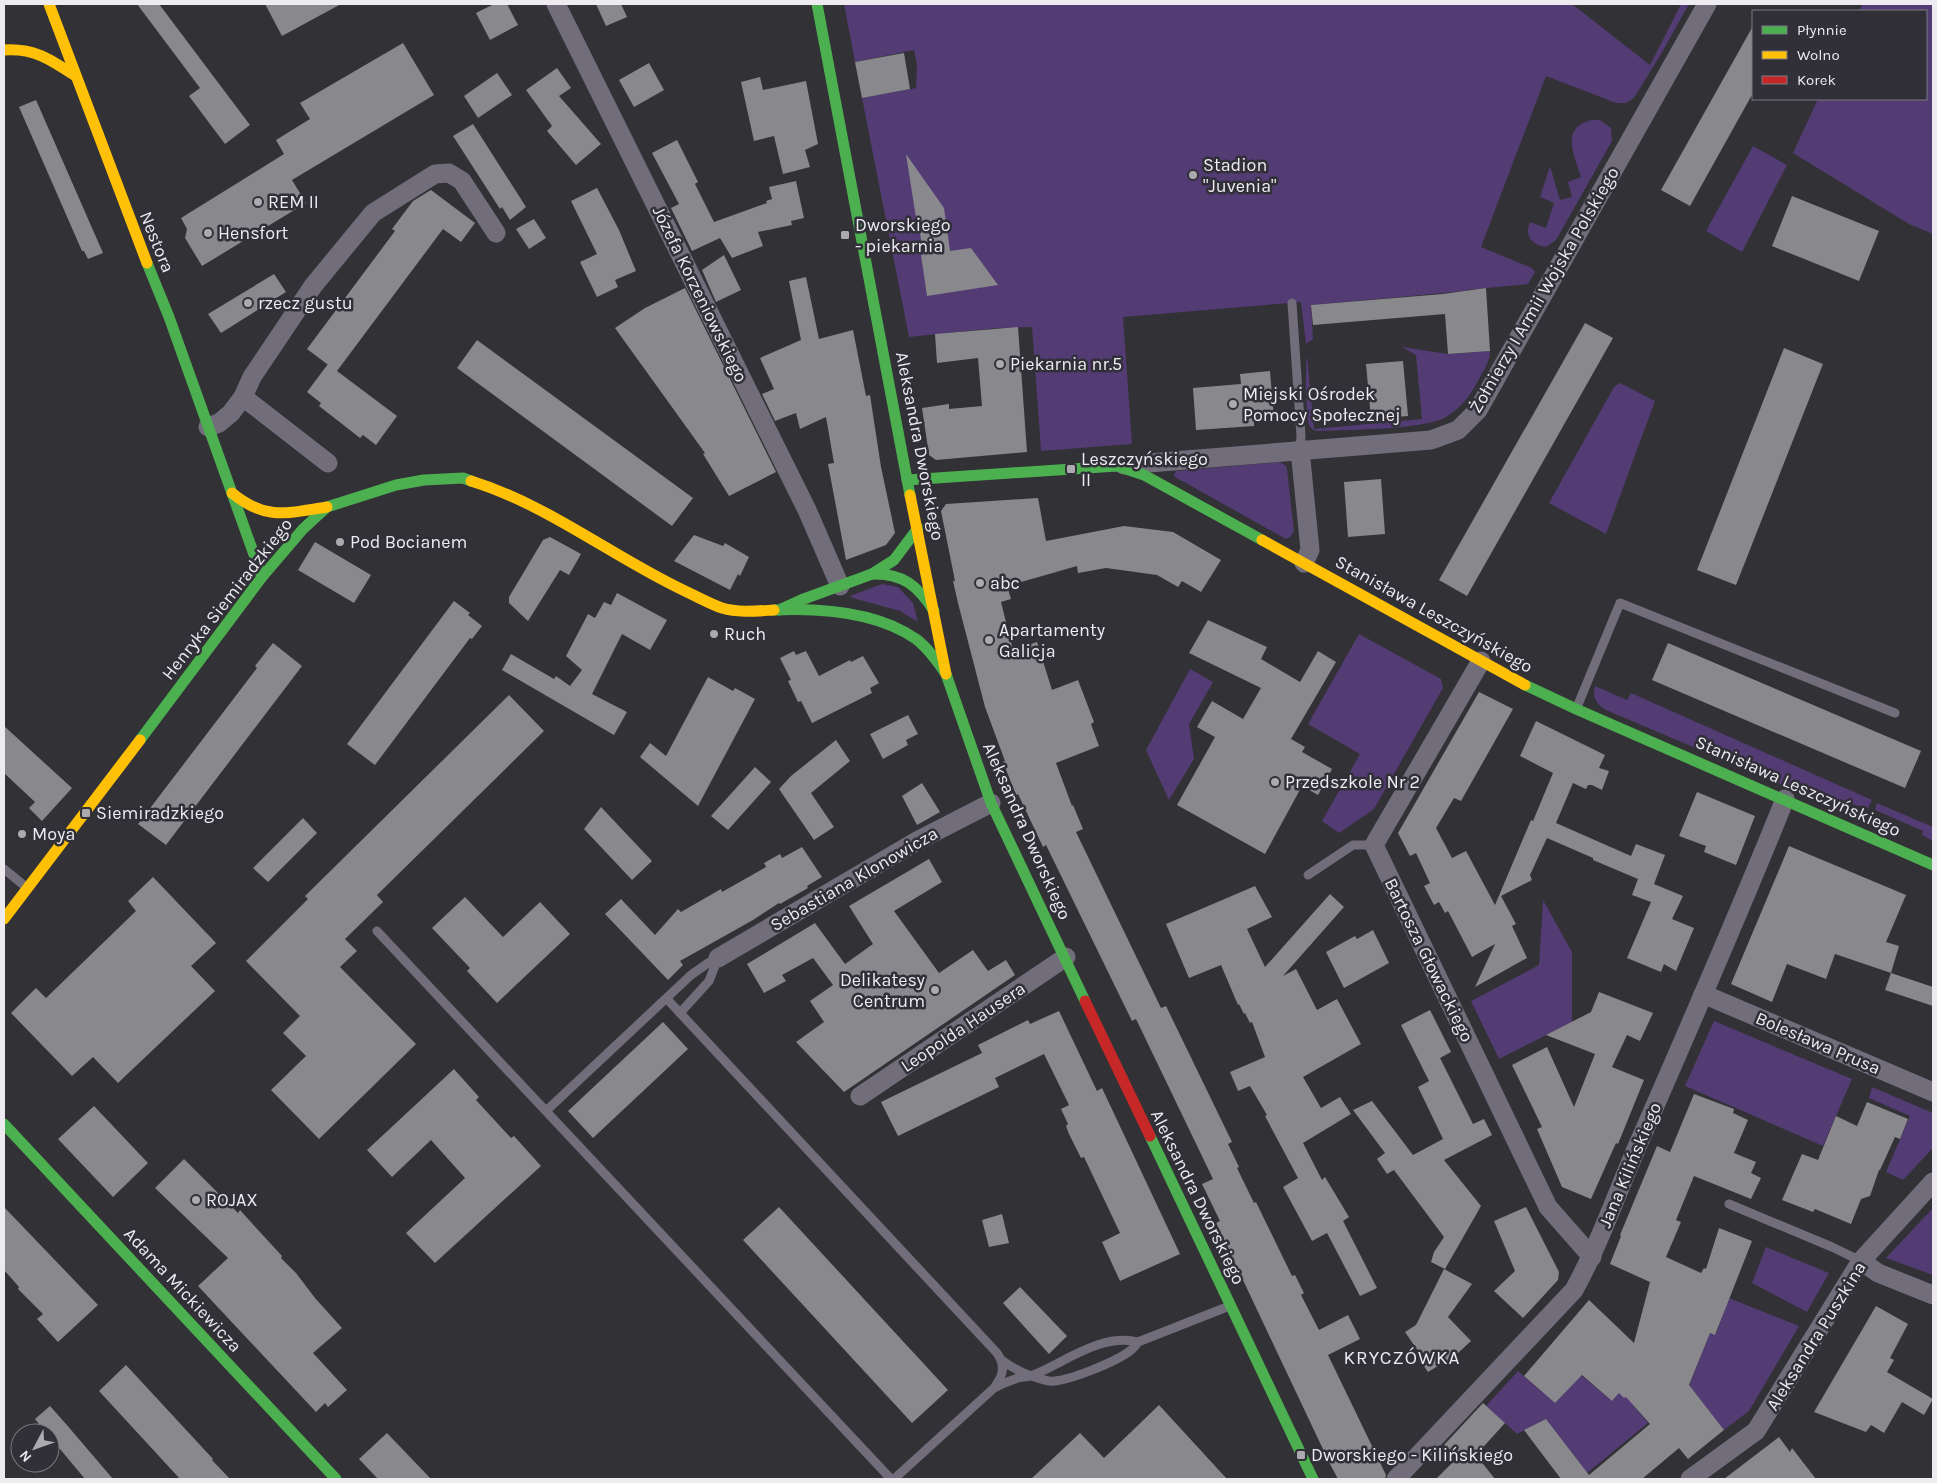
<svg xmlns="http://www.w3.org/2000/svg" width="1937" height="1483" font-family="Karla,sans-serif">
<style>
.green{fill:#533b73}
.building{fill:#89888c}
.lines{fill:none;stroke-linecap:round;stroke-linejoin:round}
.lane{stroke:#726d7b;stroke-width:9}
.street{stroke:#726d7b;stroke-width:19}
.fast{stroke:#4caf50;stroke-width:11}
.slow{stroke:#ffc107;stroke-width:11}
.jam{stroke:#c62828;stroke-width:11}
.poi-dot{fill:#acaaaf;stroke:#312f37;stroke-width:2}
.labels{text-anchor:middle;stroke-width:5;stroke-linejoin:round;paint-order:stroke}
.poi-label{font-size:18px;fill:#edebf0;stroke:#312f37;text-anchor:start}
.street-label{font-size:18px;fill:#edebf0;stroke:#312f37}
.neighbourhood-label{font-size:19px;letter-spacing:1px;fill:#edebf0;stroke:#312f37}
</style>
<rect width="100%" height="100%" fill="#323135"/>
<!-- green -->
<g class="green">
<polygon points="844,4 1572,4 1650,65 1681,4 1689,4 1661,54 1634,98 1626,103 1616,103 1546,76 1481,247 1532,268 1535,272 1528,284 1466,290 1466,291 1311,305 1313,339 1306,344 1301,302 1123,317 1132,444 1041,451 1032,327 997,328 909,337 862,98 916,88 917,65 914,50 855,62"/>
<polygon points="1863,4 1933,4 1933,234 1909,224 1793,153 1818,99 1926,99 1926,11 1859,11"/>
<path d="M1592 120H1600L1611 128 1612 141 1556 240 1546 247C1532 245 1524 236 1530 222L1546 228 1554 203 1540 197 1550 166 1560 200 1572 197 1568 182 1581 177C1575 155 1559 128 1592 120Z"/>
<polygon points="1753,146 1787,165 1742,252 1706,231"/>
<path d="M1402 347 1448 354 1490 351C1490 363 1482 372 1477 383 1469 397 1461 408 1446 417 1425 430 1345 430 1317 431 1313 430 1310 428 1309 424 1306 417 1305 362 1307 356L1314 429 1422 419 1416 355Z"/>
<polygon points="1620,383 1655,401 1606,534 1549,503 1614,387"/>
<polygon points="1280,462 1286,466 1287,469 1294,531 1290,537 1286,539 1175,477 1174,475 1176,471"/>
<polygon points="882,584 898,587 913,603 918,622 900,611 853,598 850,596"/>
<polygon points="1359,634 1441,679 1443,688 1374,809 1339,833 1322,821 1360,754 1308,724"/>
<polygon points="1190,669 1213,682 1189,724 1194,759 1169,800 1146,750"/>
<path d="M1595 686 1627 700 1631 693 1872 800 1868 808 1832 799 1823 802 1606 710C1596 704 1592 697 1595 686Z"/>
<polygon points="1877,803 1933,827 1933,841 1922,835 1923,831 1875,810"/>
<polygon points="1543,900 1572,952 1572,1022 1499,1059 1471,1001 1539,965"/>
<polygon points="1714,1021 1852,1079 1823,1146 1685,1086"/>
<polygon points="1872,1087 1933,1113 1933,1148 1903,1180 1886,1172 1910,1116 1869,1098"/>
<polygon points="1933,1208 1933,1275 1886,1258"/>
<polygon points="1766,1247 1829,1273 1807,1312 1752,1283"/>
<polygon points="1729,1298 1799,1326 1749,1411 1724,1430 1689,1386 1710,1332 1716,1334"/>
<polygon points="1518,1371 1555,1403 1581,1375 1612,1401 1619,1393 1629,1393 1633,1405 1648,1423 1587,1473 1546,1419 1517,1434 1486,1406"/>
</g>
<!-- building -->
<g class="building">
<polygon points="137,4 159,4 250,125 225,144 189,96 200,88"/>
<polygon points="265,4 341,4 282,36"/>
<polygon points="494,4 507,4 518,25 490,40 476,13"/>
<polygon points="596,4 621,4 627,17 606,26"/>
<polygon points="1753,26 1753,93 1690,206 1661,190"/>
<polygon points="403,43 434,95 292,180 306,203 202,266 185,238 187,229 181,218 284,154 276,140 310,119 300,103"/>
<polygon points="904,53 910,89 862,98 855,62"/>
<polygon points="649,63 664,90 634,107 619,80"/>
<polygon points="557,68 571,88 559,96 601,144 576,165 547,131 552,126 526,90"/>
<polygon points="497,73 512,95 478,118 464,96"/>
<polygon points="760,77 763,90 806,81 818,144 805,150 810,167 783,174 774,136 754,141 741,82"/>
<polygon points="36,100 103,253 88,259 84,251 82,251 19,107"/>
<polygon points="473,124 526,207 510,220 502,207 500,209 453,136"/>
<polygon points="677,140 698,182 695,184 714,222 767,203 766,201 772,199 769,187 796,181 804,218 791,221 792,225 758,232 763,246 732,258 720,238 692,251 671,208 679,204 652,153"/>
<polygon points="906,154 944,208 950,251 971,248 998,285 927,296 921,255 923,255 918,218 916,218"/>
<polygon points="597,188 619,230 636,271 615,280 618,287 597,297 580,262 597,254 571,201"/>
<polygon points="431,190 475,223 461,242 443,229 337,371 397,416 376,445 363,435 360,438 346,427 319,406 321,403 307,392 328,364 331,367 307,349 395,231 392,229 413,201"/>
<polygon points="1792,196 1879,231 1859,281 1772,246"/>
<polygon points="534,219 546,238 529,249 516,229"/>
<polygon points="724,255 741,290 716,302 702,270"/>
<polygon points="274,274 286,292 221,333 208,314"/>
<polygon points="806,277 819,339 853,330 866,396 870,395 881,467 895,533 886,545 846,560 828,464 834,463 826,417 800,429 796,413 775,421 762,394 774,389 760,358 801,340 789,281"/>
<polygon points="685,288 776,472 729,496 703,454 705,453 615,328 645,308"/>
<polygon points="1486,288 1490,351 1448,354 1445,314 1313,325 1311,305 1443,294"/>
<polygon points="1585,323 1613,338 1467,596 1439,580"/>
<polygon points="1018,327 1027,452 936,460 929,455 922,408 949,404 949,409 982,406 978,358 937,363 935,334"/>
<polygon points="477,340 693,498 672,526 457,368"/>
<polygon points="1784,348 1823,364 1736,585 1697,570"/>
<polygon points="1403,361 1408,416 1371,419 1366,364"/>
<polygon points="1270,371 1274,420 1254,422 1254,426 1196,430 1193,388 1241,384 1240,374"/>
<polygon points="1381,479 1385,534 1348,537 1344,482"/>
<polygon points="1038,498 1046,541 1124,526 1173,532 1221,560 1201,592 1182,581 1178,587 1157,575 1106,568 1078,573 1077,566 1007,586 1011,599 1001,602 1013,650 1037,642 1052,690 1078,680 1094,722 1091,724 1099,746 1056,763 1072,806 1073,805 1083,829 1076,832 1161,1008 1166,1006 1232,1142 1228,1144 1239,1167 1237,1168 1254,1203 1256,1202 1292,1276 1295,1275 1304,1293 1301,1295 1319,1330 1348,1315 1360,1339 1328,1355 1386,1475 1385,1479 1338,1479 1330,1464 1216,1223 1220,1221 1202,1184 1213,1179 1136,1019 1132,1021 1046,845 1043,847 1018,794 1016,795 1003,762 1005,761 985,707 958,603 953,581 955,581 941,511 946,504"/>
<polygon points="694,535 723,546 725,543 749,557 740,576 738,574 730,590 674,561"/>
<polygon points="550,537 581,554 569,575 560,570 528,621 509,603 509,597 543,540"/>
<polygon points="315,542 371,575 354,603 298,570"/>
<polygon points="617,593 667,620 650,650 622,634 592,694 627,712 614,735 502,670 511,654 554,679 556,676 570,686 582,670 566,656 588,614 595,618 604,602 611,605"/>
<polygon points="454,601 470,613 468,615 482,626 472,639 470,638 375,765 347,744"/>
<polygon points="1208,620 1267,647 1261,659 1300,682 1318,651 1336,662 1291,739 1305,747 1302,752 1332,769 1318,795 1302,786 1265,854 1177,805 1215,737 1197,727 1212,701 1243,719 1261,688 1189,653"/>
<polygon points="273,643 302,666 166,845 138,824 257,668 255,666"/>
<polygon points="1668,643 1921,751 1905,788 1652,680"/>
<polygon points="794,651 796,655 806,651 819,676 850,660 851,662 863,656 879,683 870,688 872,693 812,723 801,701 798,702 788,681 791,680 780,658"/>
<polygon points="708,677 733,691 735,688 755,699 698,806 640,757 650,743 666,756"/>
<polygon points="1479,692 1513,709 1461,801 1454,798 1436,828 1452,858 1466,851 1495,905 1531,820 1533,821 1553,773 1520,756 1536,721 1605,755 1599,768 1609,771 1602,790 1592,785 1588,785 1586,789 1573,783 1556,823 1631,856 1636,844 1665,855 1654,884 1683,896 1672,919 1694,928 1676,971 1664,964 1661,972 1627,958 1651,902 1632,895 1638,879 1593,860 1593,858 1547,838 1530,875 1532,880 1501,896 1516,924 1512,926 1527,958 1475,987 1495,944 1472,957 1448,911 1445,913 1439,902 1434,905 1424,886 1430,883 1416,853 1410,856 1398,833"/>
<polygon points="509,695 544,731 377,895 383,902 345,939 357,951 340,967 416,1044 319,1139 271,1090 306,1056 283,1033 300,1016 246,961 308,899 305,896"/>
<polygon points="908,715 918,734 906,740 908,745 883,759 870,734"/>
<polygon points="4,726 72,788 42,821 29,808 35,802 4,773"/>
<polygon points="836,740 850,761 811,793 834,827 814,840 779,789 791,776"/>
<polygon points="755,767 771,782 728,830 711,816"/>
<polygon points="922,783 940,812 917,825 902,796"/>
<polygon points="1697,792 1755,816 1736,865 1704,852 1706,846 1679,836"/>
<polygon points="601,807 652,861 632,880 584,829"/>
<polygon points="303,818 317,833 268,882 253,868"/>
<polygon points="1789,846 1906,895 1886,942 1899,946 1891,973 1835,954 1826,979 1787,964 1772,1002 1731,984"/>
<polygon points="802,847 822,877 807,886 808,888 780,904 779,903 753,920 680,961 683,965 668,980 605,914 621,899 655,935 678,909 681,912 721,889 722,892 766,867 764,863 780,854 782,858"/>
<polygon points="929,859 942,882 894,911 939,973 973,950 988,971 1006,960 1015,975 844,1092 796,1042 824,1022 810,1001 833,985 813,958 782,975 786,981 764,993 747,964 815,923 845,964 873,944 849,906"/>
<polygon points="153,877 216,943 191,966 215,991 118,1083 93,1057 72,1076 11,1013 36,988 46,998 136,911 128,901"/>
<polygon points="1255,886 1272,917 1247,929 1265,967 1330,894 1344,907 1283,976 1296,969 1317,1010 1337,999 1361,1044 1303,1077 1321,1108 1340,1097 1351,1114 1303,1143 1322,1180 1325,1177 1349,1217 1343,1221 1377,1288 1360,1296 1327,1233 1312,1241 1283,1187 1298,1178 1265,1116 1267,1115 1250,1086 1238,1091 1230,1072 1265,1057 1252,1022 1250,1023 1245,1013 1244,1014 1239,1004 1238,1005 1221,965 1189,978 1166,924"/>
<polygon points="465,897 503,937 540,902 570,934 497,1003 467,971 470,968 432,928"/>
<polygon points="1373,930 1389,963 1344,988 1326,952 1355,936 1357,939"/>
<polygon points="1891,973 1933,987 1933,1006 1885,990"/>
<polygon points="1599,992 1653,1013 1640,1041 1627,1035 1612,1067 1644,1080 1618,1144 1616,1143 1591,1199 1562,1187 1537,1129 1542,1127 1512,1065 1547,1047 1574,1107 1595,1054 1546,1035 1591,1012"/>
<polygon points="1430,1010 1451,1052 1440,1058 1473,1124 1484,1119 1492,1135 1444,1160 1481,1206 1445,1269 1431,1262 1434,1252 1444,1237 1394,1170 1387,1174 1377,1159 1385,1153 1353,1110 1372,1101 1413,1155 1443,1139 1418,1087 1429,1081 1401,1025"/>
<polygon points="1059,1011 1097,1091 1102,1088 1180,1254 1120,1281 1102,1242 1120,1233 1084,1157 1081,1158 1069,1134 1066,1126 1068,1124 1061,1109 1069,1105 1044,1054 995,1078 999,1087 898,1136 881,1102 982,1053 978,1045 1028,1020 1030,1024"/>
<polygon points="663,1022 688,1049 593,1138 568,1111"/>
<polygon points="454,1069 479,1097 476,1100 511,1138 514,1136 541,1166 435,1263 406,1233 465,1178 431,1140 392,1177 367,1150"/>
<polygon points="1694,1094 1734,1109 1733,1113 1748,1120 1734,1153 1756,1162 1751,1173 1761,1178 1751,1199 1694,1176 1676,1220 1681,1222 1666,1257 1701,1273 1704,1268 1706,1269 1719,1228 1752,1241 1715,1335 1710,1333 1689,1385 1724,1430 1688,1459 1679,1448 1642,1479 1561,1479 1524,1430 1546,1419 1589,1475 1650,1424 1626,1397 1624,1398 1619,1393 1612,1401 1582,1375 1555,1403 1524,1376 1589,1300 1634,1343 1650,1282 1610,1264 1621,1236 1620,1235 1657,1146 1670,1152"/>
<polygon points="1867,1102 1908,1119 1900,1139 1895,1137 1880,1170 1879,1170 1870,1196 1861,1199 1851,1224 1815,1209 1813,1212 1782,1200 1802,1154 1818,1160 1836,1116 1857,1126"/>
<polygon points="94,1106 148,1163 113,1197 58,1139"/>
<polygon points="184,1159 238,1213 240,1210 259,1231 282,1256 281,1258 296,1273 315,1298 342,1328 313,1353 347,1390 328,1407 325,1403 316,1412 198,1286 228,1258 155,1188"/>
<polygon points="4,1207 98,1305 58,1342 37,1319 43,1314 18,1289 19,1287 4,1270"/>
<polygon points="779,1207 948,1390 912,1423 743,1240"/>
<polygon points="1526,1207 1559,1272 1558,1280 1523,1318 1494,1291 1515,1271 1494,1221"/>
<polygon points="1002,1214 1009,1243 989,1247 982,1220"/>
<polygon points="1444,1269 1472,1284 1448,1317 1471,1341 1445,1365 1443,1363 1428,1372 1415,1353 1418,1351 1405,1332 1416,1325"/>
<polygon points="1020,1287 1067,1336 1049,1354 1003,1303"/>
<polygon points="1876,1306 1908,1324 1890,1358 1894,1360 1887,1372 1933,1399 1924,1415 1902,1402 1884,1433 1871,1425 1866,1432 1814,1412"/>
<polygon points="126,1365 213,1459 212,1460 230,1479 180,1479 99,1391"/>
<polygon points="1483,1403 1505,1423 1476,1455 1495,1479 1436,1479 1458,1457 1444,1445"/>
<polygon points="1159,1405 1227,1479 1031,1479 1080,1433 1104,1458"/>
<polygon points="50,1406 66,1424 113,1479 85,1479 50,1437 50,1433 46,1433 35,1419"/>
<polygon points="387,1433 431,1479 378,1479 359,1459"/>
<polygon points="1779,1437 1790,1452 1792,1448 1816,1479 1724,1479"/>
</g>
<g class="lines">
<!-- lane -->
<g class="lane">
<polyline points="1292,303 1301,436 1300,450"/>
<polyline points="1577,707 1620,603 1895,713"/>
<polyline points="4,869 26,887"/>
<polyline points="1308,875 1353,845 1374,845"/>
<polyline points="377,931 891,1479"/>
<path d="M667 999 997 1353C1006 1366 1003 1376 994 1388L894 1479"/>
<polyline points="680,1013 709,981 718,958"/>
<polyline points="546,1111 691,975 708,963 718,958"/>
<polyline points="1729,1204 1832,1247 1861,1261"/>
<path d="M1003 1361C1015 1370 1033 1378 1049 1381 1065 1383 1118 1361 1131 1350 1134 1348 1136 1345 1138 1342L1227 1307"/>
<path d="M996 1387C1003 1384 1010 1380 1018 1378 1022 1377 1028 1377 1033 1375 1066 1362 1101 1333 1138 1342"/>
</g>
<!-- street -->
<g class="street">
<polyline points="556,4 807,510 840,586"/>
<polyline points="243,397 328,463"/>
<polyline points="208,427 219,423 231,413 243,397 252,377 313,286 373,213 435,174 449,173 462,181 496,233"/>
<polyline points="1300,450 1310,550 1304,563"/>
<polyline points="1124,465 1431,440 1458,430 1478,410 1707,4"/>
<polyline points="1481,661 1374,845 1548,1207 1592,1257"/>
<polyline points="718,958 917,841 991,803"/>
<polyline points="1703,994 1933,1092"/>
<polyline points="860,1096 1066,957"/>
<polyline points="1861,1261 1878,1273 1933,1295"/>
<path d="M1396 1479 1574 1290C1602 1239 1620 1184 1644 1131 1692 1021 1740 911 1785 799"/>
<polyline points="1690,1479 1756,1431 1861,1261 1933,1182"/>
</g>
<!-- fast -->
<g class="fast">
<polyline points="817,4 910,495"/>
<polyline points="147,263 169,317 262,577"/>
<polyline points="907,480 1117,466 1144,475 1262,540"/>
<path d="M872 574C903 573 918 586 934 611"/>
<path d="M774 610C820 608 877 612 916 639 928 648 938 662 946 674L991 803 1085 1001"/>
<polyline points="779,610 801,600 872,574 894,560 918,528"/>
<polyline points="1525,685 1576,709 1933,865"/>
<polyline points="140,740 262,577 303,529 327,507 396,485 424,480 463,478 471,481"/>
<polyline points="4,1124 336,1479"/>
<polyline points="1150,1136 1313,1479"/>
</g>
<!-- slow -->
<g class="slow">
<polyline points="49,4 147,263"/>
<path d="M4 50C34 48 50 59 74 75"/>
<path d="M471 481C549 505 614 558 687 592 698 597 710 604 722 608 739 613 757 611 774 610"/>
<path d="M232 493C266 521 287 513 327 507"/>
<polyline points="910,495 946,674"/>
<polyline points="1262,540 1525,685"/>
<polyline points="4,919 140,740"/>
</g>
<!-- jam -->
<polyline class="jam" points="1085,1001 1150,1136"/>
</g>
<!-- markers -->
<g class="poi-dot">
<circle cx="1193" cy="175" r="5"/>
<circle cx="258" cy="202" r="5"/>
<circle cx="208" cy="233" r="5"/>
<rect x="840" y="230" width="10" height="10" rx="2.5"/>
<circle cx="248" cy="303" r="5"/>
<circle cx="1000" cy="364" r="5"/>
<circle cx="1233" cy="404" r="5"/>
<rect x="1066" y="464" width="10" height="10" rx="2.5"/>
<circle cx="340" cy="542" r="5"/>
<circle cx="980" cy="583" r="5"/>
<circle cx="714" cy="634" r="5"/>
<circle cx="989" cy="640" r="5"/>
<circle cx="1275" cy="782" r="5"/>
<rect x="81" y="808" width="10" height="10" rx="2.5"/>
<circle cx="22" cy="834" r="5"/>
<circle cx="935" cy="990" r="5"/>
<circle cx="196" cy="1200" r="5"/>
<rect x="1296" y="1450" width="10" height="10" rx="2.5"/>
</g>
<g class="labels">
<!-- poi labels -->
<g class="poi-label">
<text x="1203" y="171">Stadion<tspan x="1203" dy="21">"Juvenia"</tspan></text>
<text x="268" y="208">REM II</text>
<text x="855" y="231">Dworskiego<tspan x="855" dy="21">- piekarnia</tspan></text>
<text x="218" y="239">Hensfort</text>
<text x="258" y="309">rzecz gustu</text>
<text x="1010" y="370">Piekarnia nr.5</text>
<text x="1243" y="400">Miejski Ośrodek<tspan x="1243" dy="21">Pomocy Społecznej</tspan></text>
<text x="1081" y="465">Leszczyńskiego<tspan x="1081" dy="21">II</tspan></text>
<text x="350" y="548">Pod Bocianem</text>
<text x="990" y="589">abc</text>
<text x="999" y="636">Apartamenty<tspan x="999" dy="21">Galicja</tspan></text>
<text x="724" y="640">Ruch</text>
<text x="1285" y="788">Przedszkole Nr 2</text>
<text x="96" y="819">Siemiradzkiego</text>
<text x="32" y="840">Moya</text>
<text x="925" y="986" text-anchor="end">Delikatesy<tspan x="925" dy="21">Centrum</tspan></text>
<text x="206" y="1206">ROJAX</text>
<text x="1311" y="1461">Dworskiego - Kilińskiego</text>
</g>
<!-- street labels -->
<g class="street-label">
<text transform="translate(157 242) rotate(68)" y="6">Nestora</text>
<text transform="translate(1544 290) rotate(-60)" y="6">Żołnierzy I Armii Wojska Polskiego</text>
<text transform="translate(700 294) rotate(64)" y="6">Józefa Korzeniowskiego</text>
<text transform="translate(920 446) rotate(79)" y="6">Aleksandra Dworskiego</text>
<text transform="translate(227 599) rotate(-52)" y="6">Henryka Siemiradzkiego</text>
<text transform="translate(1434 614) rotate(29)" y="6">Stanisława Leszczyńskiego</text>
<text transform="translate(1798 786) rotate(24)" y="6">Stanisława Leszczyńskiego</text>
<text transform="translate(1027 831) rotate(66)" y="6">Aleksandra Dworskiego</text>
<text transform="translate(854 879) rotate(-30)" y="6">Sebastiana Klonowicza</text>
<text transform="translate(1429 960) rotate(64)" y="6">Bartosza Głowackiego</text>
<text transform="translate(963 1027) rotate(-34)" y="6">Leopolda Hausera</text>
<text transform="translate(1818 1043) rotate(23)" y="6">Bolesława Prusa</text>
<text transform="translate(1630 1165) rotate(-67)" y="6">Jana Kilińskiego</text>
<text transform="translate(1198 1197) rotate(64)" y="6">Aleksandra Dworskiego</text>
<text transform="translate(183 1290) rotate(47)" y="6">Adama Mickiewicza</text>
<text transform="translate(1816 1336) rotate(-58)" y="6">Aleksandra Puszkina</text>
</g>
<!-- neighbourhood labels -->
<g class="neighbourhood-label">
<text x="1402" y="1364">KRYCZÓWKA</text>
</g>
</g>
<!-- border -->
<rect width="1937" height="1483" fill="none" stroke="#edebf0" stroke-width="10"/>
<!-- legend -->
<rect x="1752" y="10" width="175" height="90" fill="#312f37" stroke="#7c7a81"/>
<rect x="1762" y="26" width="25" height="8" fill="#4caf50" stroke="#7c7a81"/>
<text x="1797" y="35" font-size="15" fill="#edebf0">Płynnie</text>
<rect x="1762" y="51" width="25" height="8" fill="#ffc107" stroke="#7c7a81"/>
<text x="1797" y="60" font-size="15" fill="#edebf0">Wolno</text>
<rect x="1762" y="76" width="25" height="8" fill="#c62828" stroke="#7c7a81"/>
<text x="1797" y="85" font-size="15" fill="#edebf0">Korek</text>
<!-- north arrow -->
<g transform="translate(35 1448) rotate(229)"><circle r="24" fill="#312f37" stroke="#7c7a81"/>
<path d="M0-4L9 19L0 12L-9 19Z" fill="#acaaaf"/>
<text y="-8" font-size="14" font-weight="bold" text-anchor="middle" fill="#edebf0">N</text>
</g>
</svg>
